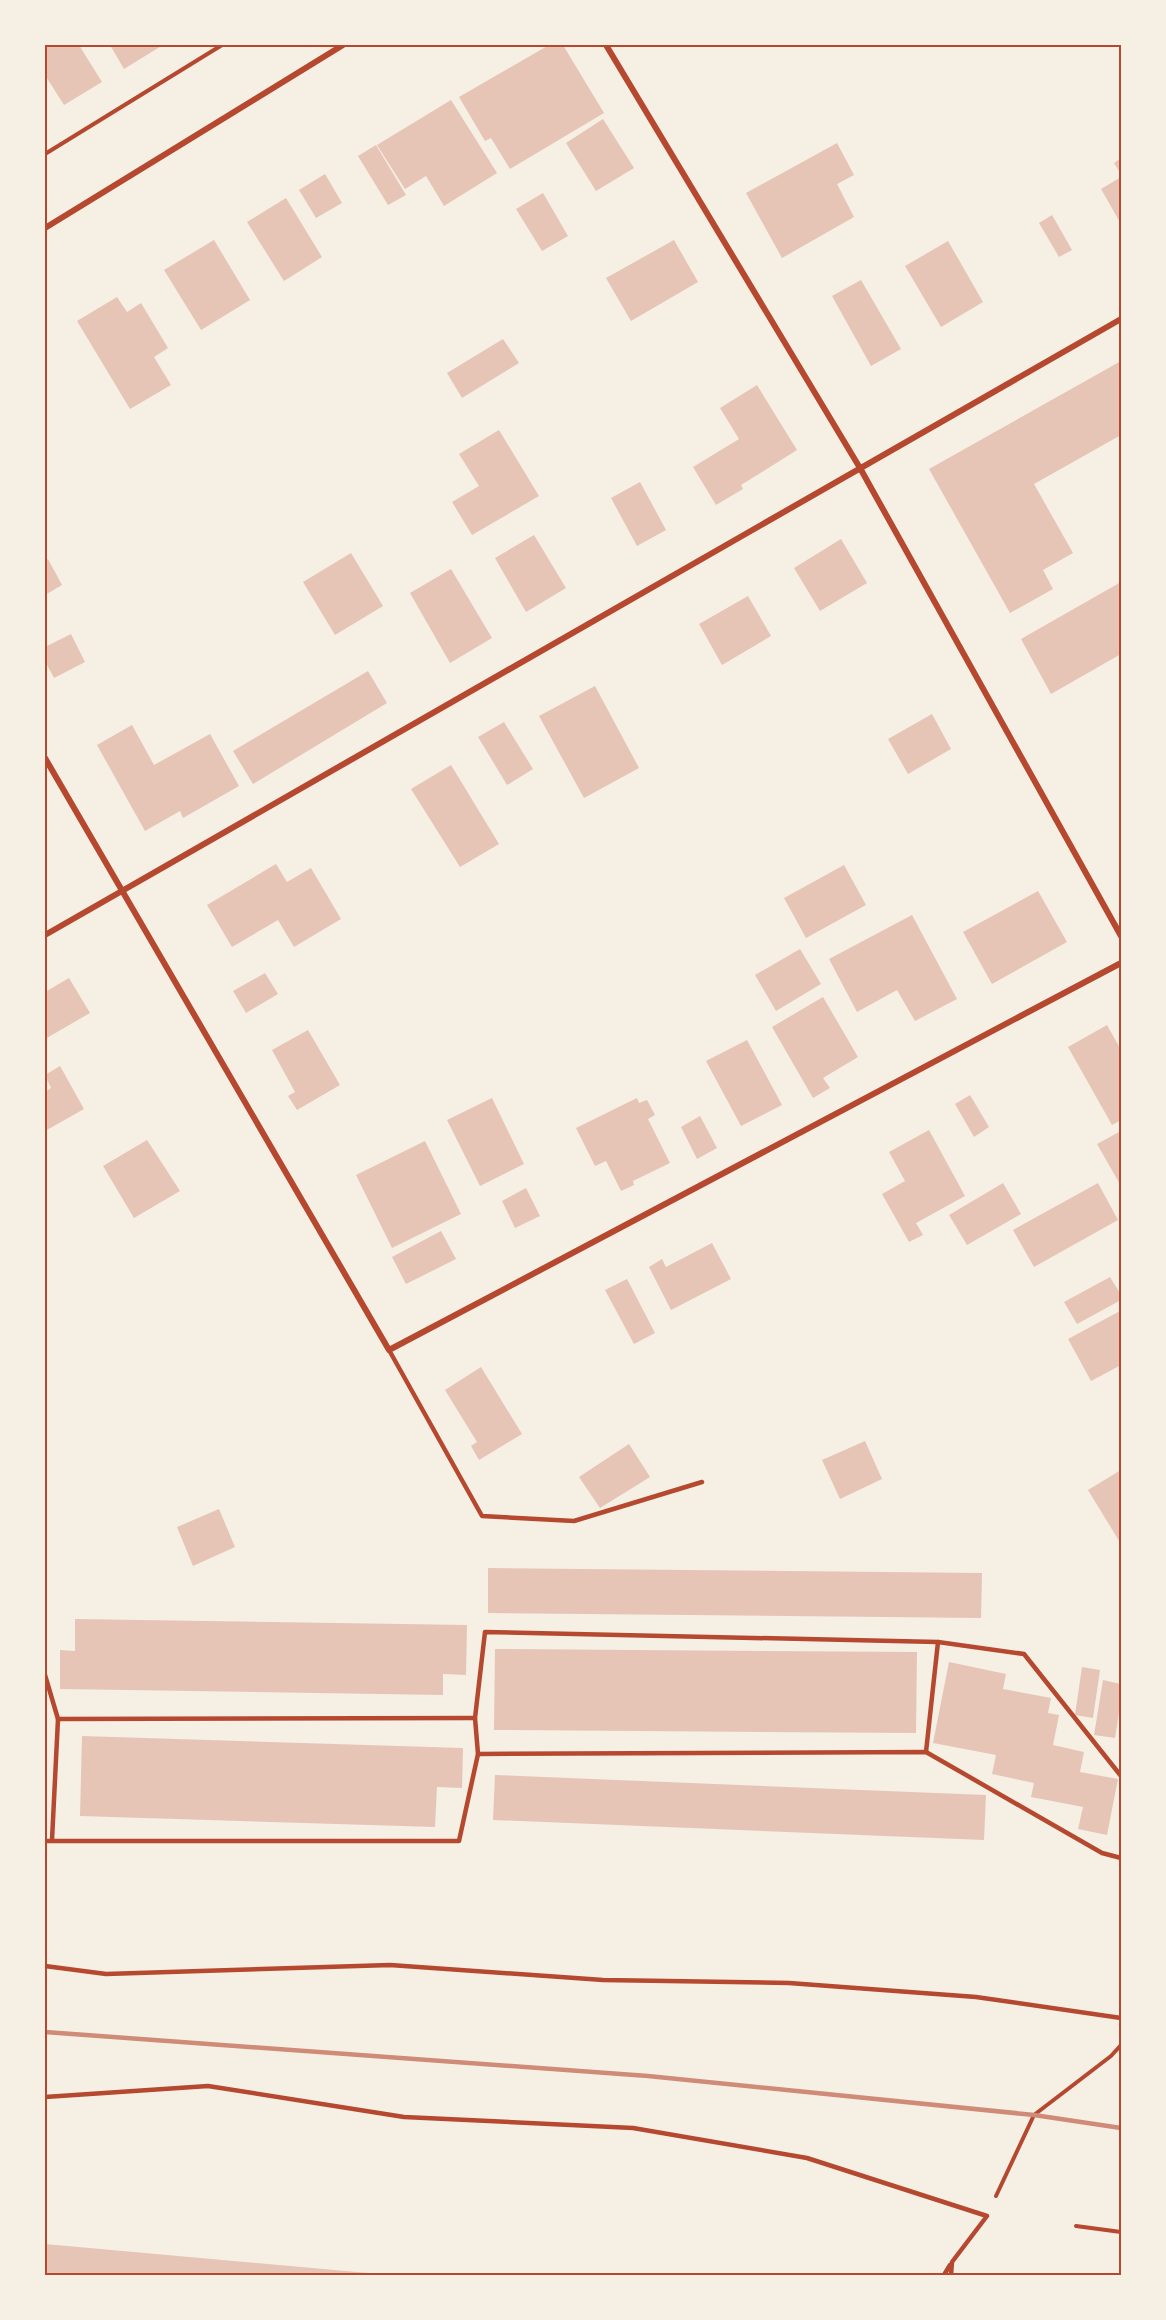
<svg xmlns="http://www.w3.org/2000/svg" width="1166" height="2320" font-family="'Times New Roman',serif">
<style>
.building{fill:#e6c5b7}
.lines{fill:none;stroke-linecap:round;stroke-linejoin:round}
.path{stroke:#b5482f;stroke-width:4}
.service{stroke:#b5482f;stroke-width:4.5}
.minor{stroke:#b5482f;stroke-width:6}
.rail{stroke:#cf8b77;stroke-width:4.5}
.neatline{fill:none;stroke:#b5482f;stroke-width:2}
</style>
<rect width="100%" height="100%" fill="#f6efe4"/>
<!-- building -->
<g class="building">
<polygon points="45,45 79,45 102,82 64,105 45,75"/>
<polygon points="110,45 163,45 124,69"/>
<polygon points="549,45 563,45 604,113 510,169 491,138 485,141 459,97"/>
<polygon points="451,100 497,173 444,206 426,176 405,189 377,145"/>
<polygon points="603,119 634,168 596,191 566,143"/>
<polygon points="837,143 854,175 837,184 854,217 782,258 746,193"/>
<polygon points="376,145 406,195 388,205 358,156"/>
<polygon points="1121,158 1121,174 1114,163"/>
<polygon points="325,174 342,203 316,218 299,190"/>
<polygon points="1121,177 1121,224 1101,189"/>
<polygon points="543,193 568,236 542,251 516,209"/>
<polygon points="286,198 322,257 284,281 247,222"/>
<polygon points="1052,215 1072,250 1059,257 1039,223"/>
<polygon points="214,240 250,300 201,330 164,270"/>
<polygon points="674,240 698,282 631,321 606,278"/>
<polygon points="948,241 983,302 941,327 905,266"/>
<polygon points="861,280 901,349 871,366 832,296"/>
<polygon points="117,297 127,312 141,303 168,348 154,357 171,385 130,409 77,321"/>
<polygon points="503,339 519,363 462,398 447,373"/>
<polygon points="1121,361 1121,435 1034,484 1073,553 1043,570 1053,589 1010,613 929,469"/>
<polygon points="757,385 797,450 741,485 743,489 716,505 693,467 739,439 720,408"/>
<polygon points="499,430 539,496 472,535 452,502 479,486 459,454"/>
<polygon points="640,482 666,530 637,546 611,498"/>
<polygon points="534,535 566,588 526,612 495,558"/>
<polygon points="841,539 867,583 820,611 794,568"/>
<polygon points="351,553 383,606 335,635 303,582"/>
<polygon points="48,559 62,585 45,595 45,561"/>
<polygon points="451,569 492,638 450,663 410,593"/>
<polygon points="1121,582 1121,654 1051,694 1021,639"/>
<polygon points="748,596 771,636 722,665 699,624"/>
<polygon points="71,634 85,662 54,678 45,661 45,647"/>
<polygon points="368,671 387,703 253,784 233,751"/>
<polygon points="595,686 639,768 584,798 539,716"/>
<polygon points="932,714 951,749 908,774 888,739"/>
<polygon points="504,722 533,769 507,785 478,737"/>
<polygon points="132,725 154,765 210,734 239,786 183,818 180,811 145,831 97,745"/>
<polygon points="451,765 499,844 460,867 411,789"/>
<polygon points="276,864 287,882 311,868 341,919 294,947 278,920 232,947 207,905"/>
<polygon points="844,865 866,905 806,938 784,898"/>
<polygon points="1038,891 1067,942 992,984 963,932"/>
<polygon points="912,915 957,999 915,1021 897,990 857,1012 829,959"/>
<polygon points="800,949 821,984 776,1011 755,975"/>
<polygon points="265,973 278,994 246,1013 233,991"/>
<polygon points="69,978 90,1013 45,1039 45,992"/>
<polygon points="823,997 858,1057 823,1078 830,1088 813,1098 772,1027"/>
<polygon points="1107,1025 1121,1050 1121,1120 1112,1125 1068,1047"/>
<polygon points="308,1030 340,1085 297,1110 288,1096 295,1092 272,1050"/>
<polygon points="747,1040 782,1105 741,1126 706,1061"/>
<polygon points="60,1066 84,1109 45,1131 45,1092 51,1088 45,1075"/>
<polygon points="970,1095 989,1127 974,1137 955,1104"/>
<polygon points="492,1098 524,1164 480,1186 447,1120"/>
<polygon points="637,1098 639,1103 647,1100 655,1115 648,1119 670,1163 633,1181 634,1185 621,1191 606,1161 595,1166 576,1128"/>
<polygon points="700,1116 717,1148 697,1159 681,1127"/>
<polygon points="929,1130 965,1196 916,1223 923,1235 909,1242 882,1194 905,1181 889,1152"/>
<polygon points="1121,1131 1121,1186 1097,1144"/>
<polygon points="147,1140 180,1191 134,1218 103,1166"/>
<polygon points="425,1141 461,1214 392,1248 356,1175"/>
<polygon points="1003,1183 1021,1214 967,1245 949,1215"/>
<polygon points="1098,1183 1118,1220 1034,1267 1013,1230"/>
<polygon points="526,1188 540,1216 515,1228 502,1201"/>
<polygon points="441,1231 456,1259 406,1284 392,1257"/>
<polygon points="712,1243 731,1279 671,1310 649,1267 662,1259 666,1267"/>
<polygon points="1110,1277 1121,1295 1121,1300 1077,1324 1064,1302"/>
<polygon points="627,1279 655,1333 634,1344 605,1290"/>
<polygon points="1120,1311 1121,1365 1091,1381 1068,1339"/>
<polygon points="481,1367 522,1434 479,1460 471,1446 477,1442 445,1390"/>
<polygon points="865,1441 882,1479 840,1499 822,1460"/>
<polygon points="629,1444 650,1477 600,1508 579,1477"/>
<polygon points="1121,1470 1121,1544 1088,1490"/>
<polygon points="219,1509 235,1547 193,1566 177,1527"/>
<polygon points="488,1568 982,1573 981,1618 488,1613"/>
<polygon points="75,1619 467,1625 466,1675 443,1674 443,1695 60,1689 60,1650 75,1651"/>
<polygon points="495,1649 917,1652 916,1733 494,1730"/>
<polygon points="949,1662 1006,1674 1003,1689 1051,1698 1048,1713 1059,1715 1053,1745 1084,1752 1080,1772 1118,1779 1107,1835 1078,1829 1083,1807 1031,1797 1034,1783 992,1774 996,1755 933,1743"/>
<polygon points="1082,1667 1100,1670 1093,1718 1075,1715"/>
<polygon points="1103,1680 1121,1684 1121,1699 1115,1738 1094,1735"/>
<polygon points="82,1736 463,1748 462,1788 437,1787 435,1827 80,1816"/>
<polygon points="495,1775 986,1795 984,1840 493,1820"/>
<polygon points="45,2244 368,2273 368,2275 45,2275"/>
</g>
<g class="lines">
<!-- path -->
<g class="path">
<polyline points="45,154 222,45"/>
<polyline points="996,2196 1034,2115 1111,2056 1121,2045"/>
<polyline points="1076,2226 1121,2232"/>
</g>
<!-- service -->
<g class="service">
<polyline points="389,1350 482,1516 574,1521 702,1482"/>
<polyline points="45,1675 58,1719"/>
<polyline points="926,1752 938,1642"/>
<polyline points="478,1754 926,1752 1102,1853 1121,1858"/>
<polyline points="52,1840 58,1719 475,1718"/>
<polyline points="45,1841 459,1841 478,1754 475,1718 485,1632 938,1642 1024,1654 1121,1776"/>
<polyline points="45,1966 106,1974 390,1965 603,1980 789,1983 976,1997 1121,2018"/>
<polyline points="45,2097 208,2086 404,2117 633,2128 807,2158 987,2216 952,2262 951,2275"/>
<polyline points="944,2275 950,2265"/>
</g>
<!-- minor -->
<g class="minor">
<polyline points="606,45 860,468 1121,936"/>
<polyline points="45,228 343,45"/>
<polyline points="45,758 389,1350 1121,963"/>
<polyline points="45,935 1121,319"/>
</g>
<!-- rail -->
<polyline class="rail" points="45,2032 648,2076 1034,2115 1121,2128"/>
</g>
<!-- border -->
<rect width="1166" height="2320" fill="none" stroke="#f6efe4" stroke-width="93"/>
<rect x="46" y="46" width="1074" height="2228" class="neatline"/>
</svg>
